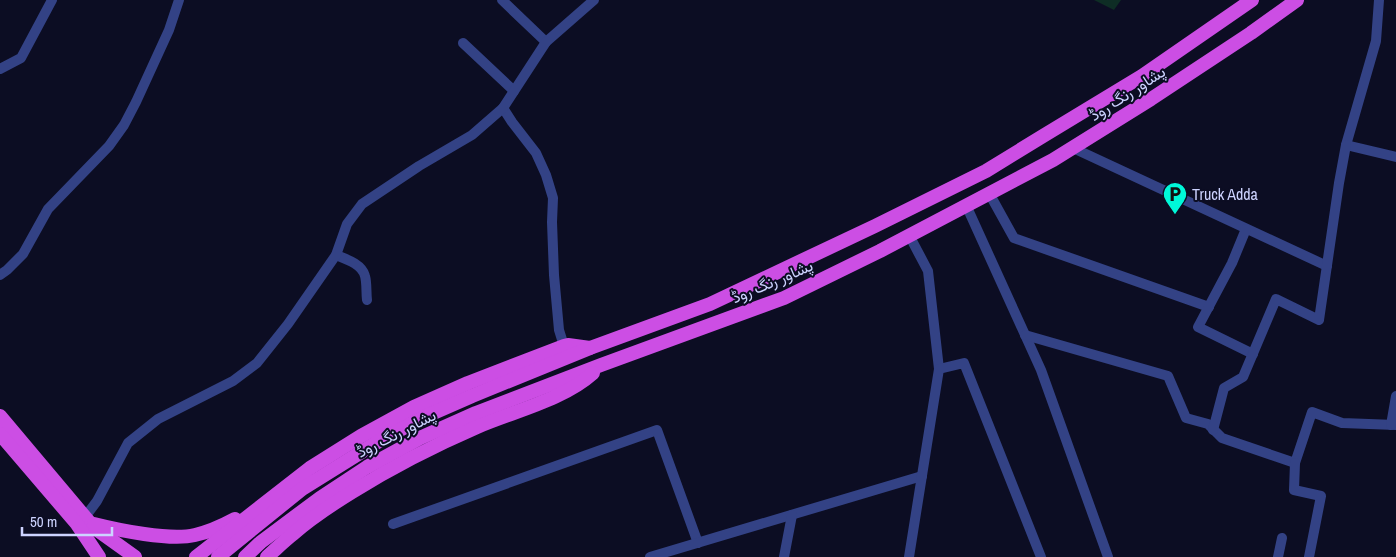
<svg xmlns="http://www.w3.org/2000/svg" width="1396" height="557" font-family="'Archivo Narrow',Vazirmatn,sans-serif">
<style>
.green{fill:#0e2d25}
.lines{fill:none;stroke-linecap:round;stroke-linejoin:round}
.minor{stroke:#334285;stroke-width:10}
.trunk{stroke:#cc4ee4;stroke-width:14}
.labels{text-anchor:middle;stroke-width:4;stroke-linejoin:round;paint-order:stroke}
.street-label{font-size:16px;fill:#cdd3ff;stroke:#0c0d23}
.poi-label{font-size:16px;fill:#cdd3ff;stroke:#0c0d23;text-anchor:start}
</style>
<rect width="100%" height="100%" fill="#0c0d23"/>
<!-- green -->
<polygon class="green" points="1094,0 1121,0 1114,10"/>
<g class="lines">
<!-- minor -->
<g class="minor">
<polyline points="502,0 546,42"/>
<polyline points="1379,0 1376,41 1346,145 1396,157"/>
<polyline points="463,43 514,91"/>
<polyline points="0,69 21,58 52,0"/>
<polyline points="503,108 512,122 536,153 546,175 553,198 552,222 554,275 559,330 564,346"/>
<polyline points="1073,148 1327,266"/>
<polyline points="989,193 1014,238 1209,307"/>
<polyline points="966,205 1041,370 1108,557"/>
<polyline points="1246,229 1232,263 1198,327 1253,354"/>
<polyline points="909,235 928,271 939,369"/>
<path d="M336 255C346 259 362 264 365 276 367 283 366 292 367 300"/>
<polyline points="0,275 7,270 23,254 48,209 109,146 124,125 136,102 169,30 179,0"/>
<polyline points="1025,335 1168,376 1186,418 1208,424 1222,438 1295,463 1312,412 1342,423 1396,425"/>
<polyline points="1391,425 1396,396"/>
<polyline points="1213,430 1224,388 1243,377 1276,299 1319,320 1339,183 1346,145"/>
<polyline points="1295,463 1294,490 1321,496 1309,557"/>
<polyline points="85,517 97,501 128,443 158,419 233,381 257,363 288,324 336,255 347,224 362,204 419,166 472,135 503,108 546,42 594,0"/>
<polyline points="393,524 657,430 698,543"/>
<polyline points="650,557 922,476"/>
<polyline points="784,557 792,515"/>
<polyline points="909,557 939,369 964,363 1041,557"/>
<polyline points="1278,557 1282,538"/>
</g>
<!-- trunk -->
<g class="trunk">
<polyline points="0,416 90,523 96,529 135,557"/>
<polyline points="0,434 77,524 99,557"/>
<path d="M94 524C118 530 170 541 195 535 209 532 222 526 235 519"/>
<polyline points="196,557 310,468 361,436 414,407 468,383 564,346 568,345 590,348"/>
<polyline points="218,557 302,489 379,441 424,417 472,396 590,348 710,304 875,226 986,171 1043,136 1142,76 1252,0"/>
<polyline points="245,557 261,542 320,498 367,467 420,438 476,413 601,365 784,298 880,251 1053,160 1151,99 1251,33 1297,0"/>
<path d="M267 557C276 549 284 541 293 534 311 518 331 505 352 492 392 467 433 446 477 427 514 411 563 400 593 373"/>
</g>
</g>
<!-- icons -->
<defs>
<g id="parking-pin" transform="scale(1.25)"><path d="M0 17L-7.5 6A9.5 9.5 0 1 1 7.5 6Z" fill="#00f8d9" stroke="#0c0d23"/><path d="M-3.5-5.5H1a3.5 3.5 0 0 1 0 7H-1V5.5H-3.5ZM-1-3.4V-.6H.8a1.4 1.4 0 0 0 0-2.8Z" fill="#111"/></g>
</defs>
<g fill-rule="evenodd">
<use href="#parking-pin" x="1175" y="194"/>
</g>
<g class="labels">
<!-- street labels -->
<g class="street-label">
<text transform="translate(1127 93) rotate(-33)" y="6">پشاور رنگ روڈ</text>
<text transform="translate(772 281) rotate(-23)" y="6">پشاور رنگ روڈ</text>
<text transform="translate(396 433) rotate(-27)" y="6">پشاور رنگ روڈ</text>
</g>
<!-- poi labels -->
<g class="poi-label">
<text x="1192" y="200">Truck Adda</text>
</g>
</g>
<!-- scale -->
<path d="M22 527v8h90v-8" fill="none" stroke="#cdd3ff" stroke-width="2.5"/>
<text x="30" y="527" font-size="15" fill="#cdd3ff" stroke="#0c0d23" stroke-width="4" paint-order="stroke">50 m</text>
</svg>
